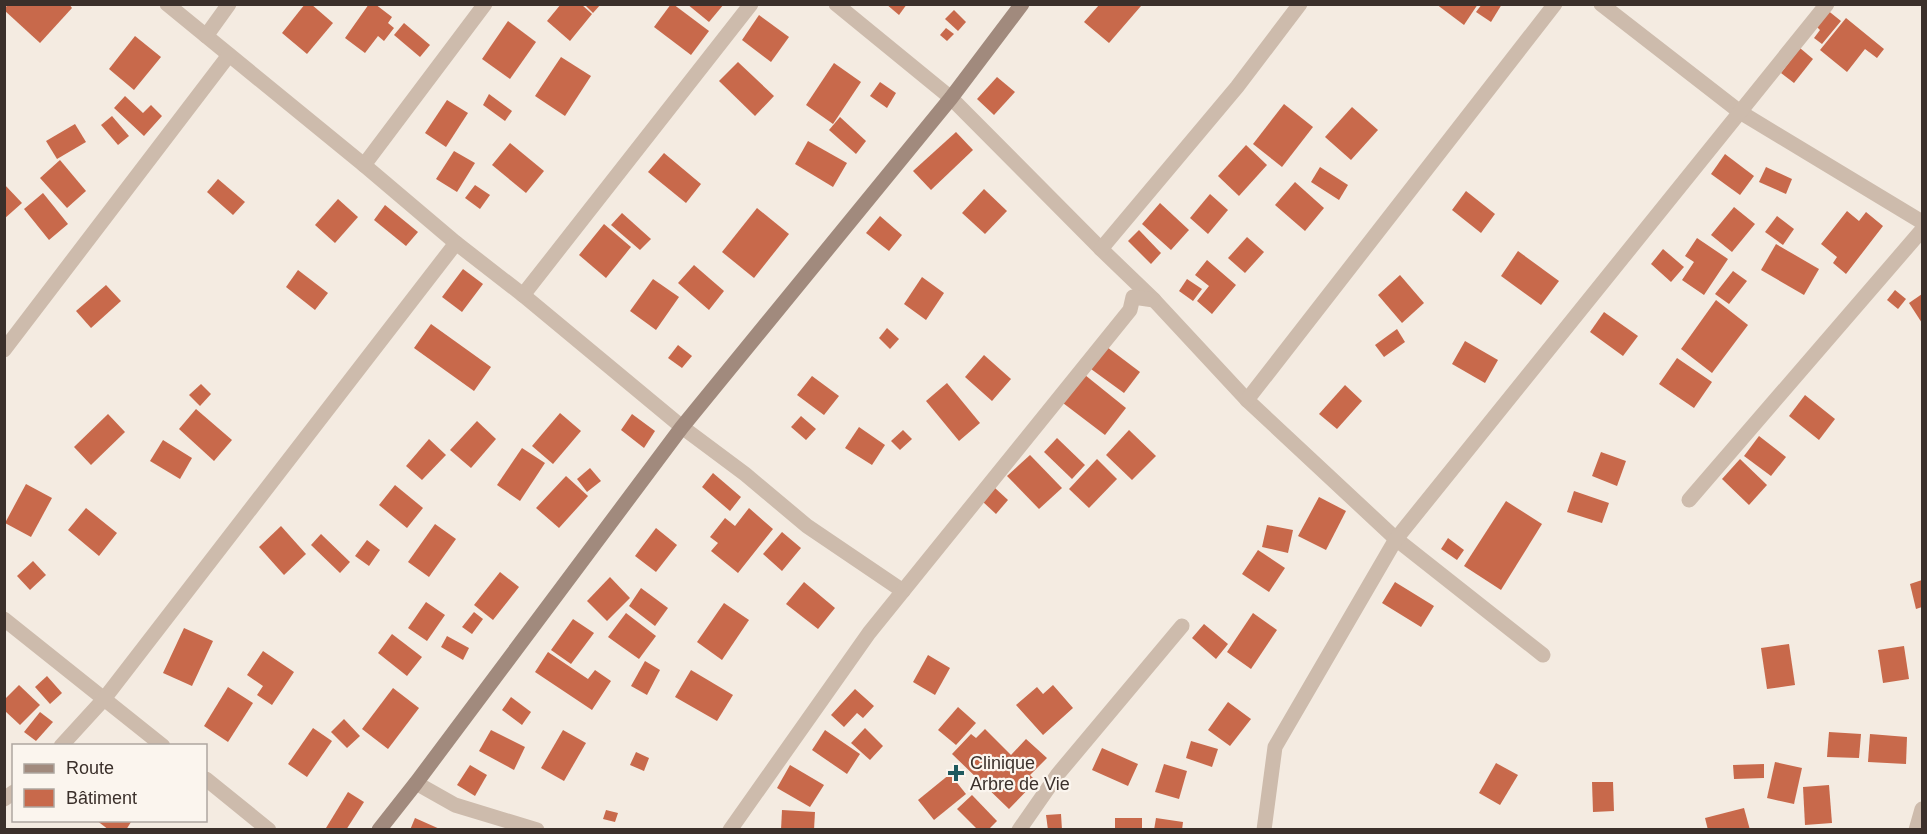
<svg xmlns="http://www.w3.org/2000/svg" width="1927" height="834" font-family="Helvetica,sans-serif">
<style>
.building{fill:#c8694b}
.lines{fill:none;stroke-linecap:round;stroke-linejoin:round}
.street{stroke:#cdbbac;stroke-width:15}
.secondary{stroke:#a18a7d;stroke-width:15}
.poi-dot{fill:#1f5a5e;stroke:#fbf5ee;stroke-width:2}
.labels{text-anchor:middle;stroke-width:4.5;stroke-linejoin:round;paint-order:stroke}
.poi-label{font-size:18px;fill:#3b302b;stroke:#fbf5ee;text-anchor:start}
</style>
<rect width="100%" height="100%" fill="#f4ebe1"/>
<!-- building -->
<g class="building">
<polygon points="8,4 69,4 72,8 40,43 4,10"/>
<polygon points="305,4 311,4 333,23 307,54 282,33"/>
<polygon points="369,4 375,4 392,17 388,23 394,28 384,41 378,36 365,53 345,38"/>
<polygon points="561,4 581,4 592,14 570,41 547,21"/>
<polygon points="584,4 601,4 593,13"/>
<polygon points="671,4 673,4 709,31 691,55 654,27"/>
<polygon points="687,4 724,4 709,22"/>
<polygon points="886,4 907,4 899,15"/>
<polygon points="1436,4 1478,4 1464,25"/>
<polygon points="1482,4 1502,4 1491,22 1476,12"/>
<polygon points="1099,5 1139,5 1141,6 1109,43 1084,22"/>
<polygon points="1826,9 1841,21 1822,44 1814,38 1820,30 1814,24"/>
<polygon points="954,10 966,22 958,31 945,19"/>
<polygon points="759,15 789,37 771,62 742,40"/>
<polygon points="1846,18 1884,49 1877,58 1865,49 1847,72 1820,50"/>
<polygon points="508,21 536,42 510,79 482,59"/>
<polygon points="404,23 430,45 420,57 394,35"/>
<polygon points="946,28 954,34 947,41 940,35"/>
<polygon points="135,36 161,57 134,90 109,69"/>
<polygon points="1800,48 1813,59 1794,83 1781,73"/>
<polygon points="561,57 591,76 565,116 535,96"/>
<polygon points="738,62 774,96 755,116 719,81"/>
<polygon points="834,63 861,82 833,124 806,105"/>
<polygon points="997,77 1015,92 994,115 977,99"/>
<polygon points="880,82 896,93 887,108 870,96"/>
<polygon points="489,94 512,111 505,121 483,105"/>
<polygon points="125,96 143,113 151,105 162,116 144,136 114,108"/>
<polygon points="447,100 468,113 446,147 425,133"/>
<polygon points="1284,104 1313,127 1282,167 1253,144"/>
<polygon points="1352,107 1378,130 1351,160 1325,137"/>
<polygon points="112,116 129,136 118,145 101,125"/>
<polygon points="840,117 866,141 856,154 829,130"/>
<polygon points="75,124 86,142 57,159 46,141"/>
<polygon points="956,132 973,150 931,190 913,171"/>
<polygon points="808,141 847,163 833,187 795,164"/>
<polygon points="510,143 544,171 526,193 492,165"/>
<polygon points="1246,145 1267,165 1239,196 1218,176"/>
<polygon points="454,151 475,163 457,192 436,179"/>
<polygon points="664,153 701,184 686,203 648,172"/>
<polygon points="1725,154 1754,176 1740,195 1711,174"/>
<polygon points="60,160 86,191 67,208 40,178"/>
<polygon points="1320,167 1348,185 1339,200 1311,182"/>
<polygon points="1766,167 1792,179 1786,194 1759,182"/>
<polygon points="218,179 245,202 233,215 207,192"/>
<polygon points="1295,182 1324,208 1305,231 1275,205"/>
<polygon points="4,184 22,203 4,219"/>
<polygon points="475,185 490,195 480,209 465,198"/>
<polygon points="984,189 1007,211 985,234 962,213"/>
<polygon points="1466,191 1495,214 1481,233 1452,210"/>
<polygon points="43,193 68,224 49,240 24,209"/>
<polygon points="1210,194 1228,210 1208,234 1190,218"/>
<polygon points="338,199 358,217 335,243 315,225"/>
<polygon points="1160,203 1189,230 1171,250 1142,224"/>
<polygon points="385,205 418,232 406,246 374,220"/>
<polygon points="1734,207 1755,224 1732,252 1711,235"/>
<polygon points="757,208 789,234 754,278 722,252"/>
<polygon points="1847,211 1859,221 1866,212 1883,226 1846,274 1833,263 1837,257 1821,244"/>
<polygon points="622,213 651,239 640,250 611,225"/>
<polygon points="880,216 902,235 889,251 866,233"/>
<polygon points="1777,216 1794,229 1783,245 1765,232"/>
<polygon points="604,224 631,247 606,278 579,255"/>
<polygon points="1139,230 1161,253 1151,264 1128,241"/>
<polygon points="1247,237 1264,252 1245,273 1228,258"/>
<polygon points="1697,238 1728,259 1704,295 1682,280 1694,262 1685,256"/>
<polygon points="1776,244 1819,269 1804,295 1761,270"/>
<polygon points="1663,249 1684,267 1671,282 1651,264"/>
<polygon points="1518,251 1559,281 1541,305 1501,276"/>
<polygon points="1207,260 1236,285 1212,314 1197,301 1209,286 1195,275"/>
<polygon points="694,265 724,291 709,310 678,283"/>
<polygon points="463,269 483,284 462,312 442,297"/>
<polygon points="298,270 328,293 315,310 286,287"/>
<polygon points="1733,271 1747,281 1729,304 1715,294"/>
<polygon points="1400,275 1424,303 1402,323 1378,295"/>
<polygon points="922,277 944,293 926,320 904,304"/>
<polygon points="653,279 679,297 656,330 630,311"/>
<polygon points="1187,279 1202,289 1193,301 1179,291"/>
<polygon points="106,285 121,301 91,328 76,311"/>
<polygon points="1895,290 1906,299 1898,309 1887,300"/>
<polygon points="1922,294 1922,323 1909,303"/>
<polygon points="1716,300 1748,325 1712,373 1681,349"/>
<polygon points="1604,312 1638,336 1623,356 1590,332"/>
<polygon points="431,324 491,367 474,391 414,348"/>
<polygon points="887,328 899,339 890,349 879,338"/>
<polygon points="1397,329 1405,342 1384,357 1375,345"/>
<polygon points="1465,341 1498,360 1485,383 1452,364"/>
<polygon points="678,345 692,356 682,368 668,358"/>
<polygon points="1107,347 1140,372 1124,393 1091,369"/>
<polygon points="984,355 1011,379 992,401 965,377"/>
<polygon points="1677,358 1712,382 1694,408 1659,384"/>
<polygon points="1085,375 1126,408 1105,435 1063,403"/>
<polygon points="812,376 839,396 824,415 797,395"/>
<polygon points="947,383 980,423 959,441 926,401"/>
<polygon points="201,384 211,394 200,406 189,395"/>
<polygon points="1345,385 1362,401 1337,429 1319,414"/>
<polygon points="1805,395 1835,419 1819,440 1789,416"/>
<polygon points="196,409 232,440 214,461 179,429"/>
<polygon points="560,413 581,431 553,464 532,446"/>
<polygon points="108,414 125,432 91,465 74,447"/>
<polygon points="632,414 655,431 644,448 621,430"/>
<polygon points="801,416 816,429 806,440 791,427"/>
<polygon points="477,421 496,439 471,468 450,450"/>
<polygon points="859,427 885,445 872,465 845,448"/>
<polygon points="903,430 912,439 900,450 891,441"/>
<polygon points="1129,430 1156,456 1132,480 1106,455"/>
<polygon points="1759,436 1786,457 1771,476 1744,456"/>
<polygon points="1057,438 1085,465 1072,479 1044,452"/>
<polygon points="429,439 446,455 422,480 406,466"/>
<polygon points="163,440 192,458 180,479 150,461"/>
<polygon points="522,448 545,463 520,501 497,485"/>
<polygon points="1601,452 1626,461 1617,486 1592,476"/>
<polygon points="1030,455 1062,488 1039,509 1007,476"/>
<polygon points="1097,459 1117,479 1089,508 1069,489"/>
<polygon points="1740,459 1767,485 1749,505 1722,479"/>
<polygon points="590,468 601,481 587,492 577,479"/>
<polygon points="713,473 741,497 730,511 702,487"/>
<polygon points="566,476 588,496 559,528 536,508"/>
<polygon points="26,484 52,498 31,537 5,523"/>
<polygon points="395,485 423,508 407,528 379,505"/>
<polygon points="995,488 1008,500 996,514 982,501"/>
<polygon points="1574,491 1609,503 1602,523 1567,512"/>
<polygon points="1319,497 1346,511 1326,550 1298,536"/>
<polygon points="1506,501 1542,524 1501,590 1464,566"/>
<polygon points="86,508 117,533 99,556 68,530"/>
<polygon points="749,508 773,529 738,573 711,551 718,543 710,537 725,518 735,526"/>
<polygon points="435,524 456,539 429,577 408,562"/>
<polygon points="1267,525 1293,530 1288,553 1262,547"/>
<polygon points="281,526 306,554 284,575 259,547"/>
<polygon points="656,528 677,545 656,572 635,556"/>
<polygon points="782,532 801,548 782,571 763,554"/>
<polygon points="321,534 350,562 340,573 311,545"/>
<polygon points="1448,538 1464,550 1457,560 1441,549"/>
<polygon points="367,540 380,550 369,566 355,556"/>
<polygon points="1258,550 1285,568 1269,592 1242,574"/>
<polygon points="33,561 46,575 30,590 17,576"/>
<polygon points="500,572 519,587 493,620 474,605"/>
<polygon points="610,577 630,598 607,621 587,601"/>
<polygon points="1922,580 1922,607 1916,609 1910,584"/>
<polygon points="804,582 835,608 818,629 786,604"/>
<polygon points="1395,582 1434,606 1421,627 1382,603"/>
<polygon points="641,588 668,608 655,626 629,606"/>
<polygon points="426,602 445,615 427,641 408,628"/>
<polygon points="724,603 749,620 722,660 697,642"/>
<polygon points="474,612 483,619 472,634 462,627"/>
<polygon points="626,613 656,636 639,659 608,637"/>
<polygon points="1253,613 1277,630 1251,669 1227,652"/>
<polygon points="573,619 594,633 571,664 551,650"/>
<polygon points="1204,624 1228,644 1216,659 1192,638"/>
<polygon points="184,628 213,641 192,686 163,673"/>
<polygon points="392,634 422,657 407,676 378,653"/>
<polygon points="447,636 469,648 463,660 441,647"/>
<polygon points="1789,644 1795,685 1767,689 1761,648"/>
<polygon points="1904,646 1909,679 1883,683 1878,650"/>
<polygon points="263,651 294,672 272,705 257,695 263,686 247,675"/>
<polygon points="548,652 588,679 595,670 611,681 592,710 535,672"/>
<polygon points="928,655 950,668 935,695 913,682"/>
<polygon points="645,661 660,670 647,695 631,686"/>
<polygon points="691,670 733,695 717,721 675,697"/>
<polygon points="47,676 62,693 50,704 35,687"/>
<polygon points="19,685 40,705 20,725 4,710 4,700"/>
<polygon points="1053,685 1073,708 1043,735 1016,705 1037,687 1043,694"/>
<polygon points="228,687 253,703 228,742 204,726"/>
<polygon points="393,688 419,708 388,749 362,729"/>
<polygon points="855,689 874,706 863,718 857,713 844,727 831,715"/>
<polygon points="511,697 531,712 522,725 502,710"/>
<polygon points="1228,702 1251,719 1230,746 1208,730"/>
<polygon points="958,707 976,723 956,745 938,730"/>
<polygon points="40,712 53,722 36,741 24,732"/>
<polygon points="344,719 360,736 347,748 331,732"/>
<polygon points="313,728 332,741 307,777 288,764"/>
<polygon points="865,728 883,746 870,760 851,743"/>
<polygon points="985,729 1011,755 1026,739 1047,758 1030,775 1036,781 1009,809 952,754 971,734 976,738"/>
<polygon points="491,730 525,747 514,770 479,751"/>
<polygon points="563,730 586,743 564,781 541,768"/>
<polygon points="825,730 860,754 847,774 812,750"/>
<polygon points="1829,732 1861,734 1859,758 1827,757"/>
<polygon points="1870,734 1907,737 1906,764 1868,762"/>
<polygon points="1191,741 1218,749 1212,767 1186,758"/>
<polygon points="1102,748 1138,764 1128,786 1092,770"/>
<polygon points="636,752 649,758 644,771 630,765"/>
<polygon points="1775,762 1802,768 1794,804 1767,798"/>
<polygon points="1496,763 1518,775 1500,805 1479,793"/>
<polygon points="1164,764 1187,771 1179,799 1155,792"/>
<polygon points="1764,764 1764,778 1734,779 1733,765"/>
<polygon points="470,765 487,775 475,796 457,785"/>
<polygon points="790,765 824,785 810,807 777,788"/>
<polygon points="950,774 966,794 934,820 918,800"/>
<polygon points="1592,782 1613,782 1614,811 1593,812"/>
<polygon points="1829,785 1832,823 1805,825 1803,787"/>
<polygon points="348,792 364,802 346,830 328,830 326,828"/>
<polygon points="972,795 997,821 988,830 978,830 957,809"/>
<polygon points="1744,808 1750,830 1708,830 1705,818"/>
<polygon points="606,810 618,813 615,822 603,819"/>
<polygon points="782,810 815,812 814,830 781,830"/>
<polygon points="1061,814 1062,830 1048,830 1046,815"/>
<polygon points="415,818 442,830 410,830"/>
<rect x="1115" y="818" width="27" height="12"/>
<polygon points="1156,818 1183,822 1182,830 1154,830"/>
<polygon points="96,820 129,820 131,822 126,830 109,830"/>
</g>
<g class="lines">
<!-- street -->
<g class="street">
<polyline points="167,4 364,165 456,243 523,295 682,427 745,474 807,526 903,591"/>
<polyline points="836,4 951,98 1101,249 1154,300 1247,400 1396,539 1543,655"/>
<polyline points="1601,4 1740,112 1922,222"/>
<polyline points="206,36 229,4"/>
<polyline points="364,165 485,4"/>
<polyline points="1101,249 1237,87 1300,4"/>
<polyline points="523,295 751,4"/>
<polyline points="4,350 229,55"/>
<polyline points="1247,400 1555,4"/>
<polyline points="1689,500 1922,230"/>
<polyline points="4,619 163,746"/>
<polyline points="61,746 104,699 456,243"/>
<polyline points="206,779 269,830"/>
<polyline points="416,783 455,805 537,830"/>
<polyline points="4,799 14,792"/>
<polyline points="730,830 869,633 1130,310 1133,297 1154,300"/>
<polyline points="1019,830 1058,774 1182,626"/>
<polyline points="1264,830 1275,747 1396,539 1827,4"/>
<polyline points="1916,830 1922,809"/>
</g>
<!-- secondary -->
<polyline class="secondary" points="379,830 416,783 682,427 951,98 1022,4"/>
</g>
<!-- markers -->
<path class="poi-dot" d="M953 764h6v6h6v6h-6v6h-6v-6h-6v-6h6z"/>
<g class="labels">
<!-- poi labels -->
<g class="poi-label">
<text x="970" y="769">Clinique<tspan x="970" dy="21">Arbre de Vie</tspan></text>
</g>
</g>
<!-- border -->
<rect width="1927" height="834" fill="none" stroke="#3b302b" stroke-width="12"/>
<!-- legend -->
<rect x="12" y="744" width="195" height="78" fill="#fbf5ee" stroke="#aea6a0" stroke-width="1.5"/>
<rect x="24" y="764" width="30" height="9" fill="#a18a7d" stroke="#aea6a0" stroke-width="1.5"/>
<text x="66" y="774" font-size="18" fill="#3b302b">Route</text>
<rect x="24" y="789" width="30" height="18" fill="#c8694b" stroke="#aea6a0" stroke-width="1.5"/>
<text x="66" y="804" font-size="18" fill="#3b302b">Bâtiment</text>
</svg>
